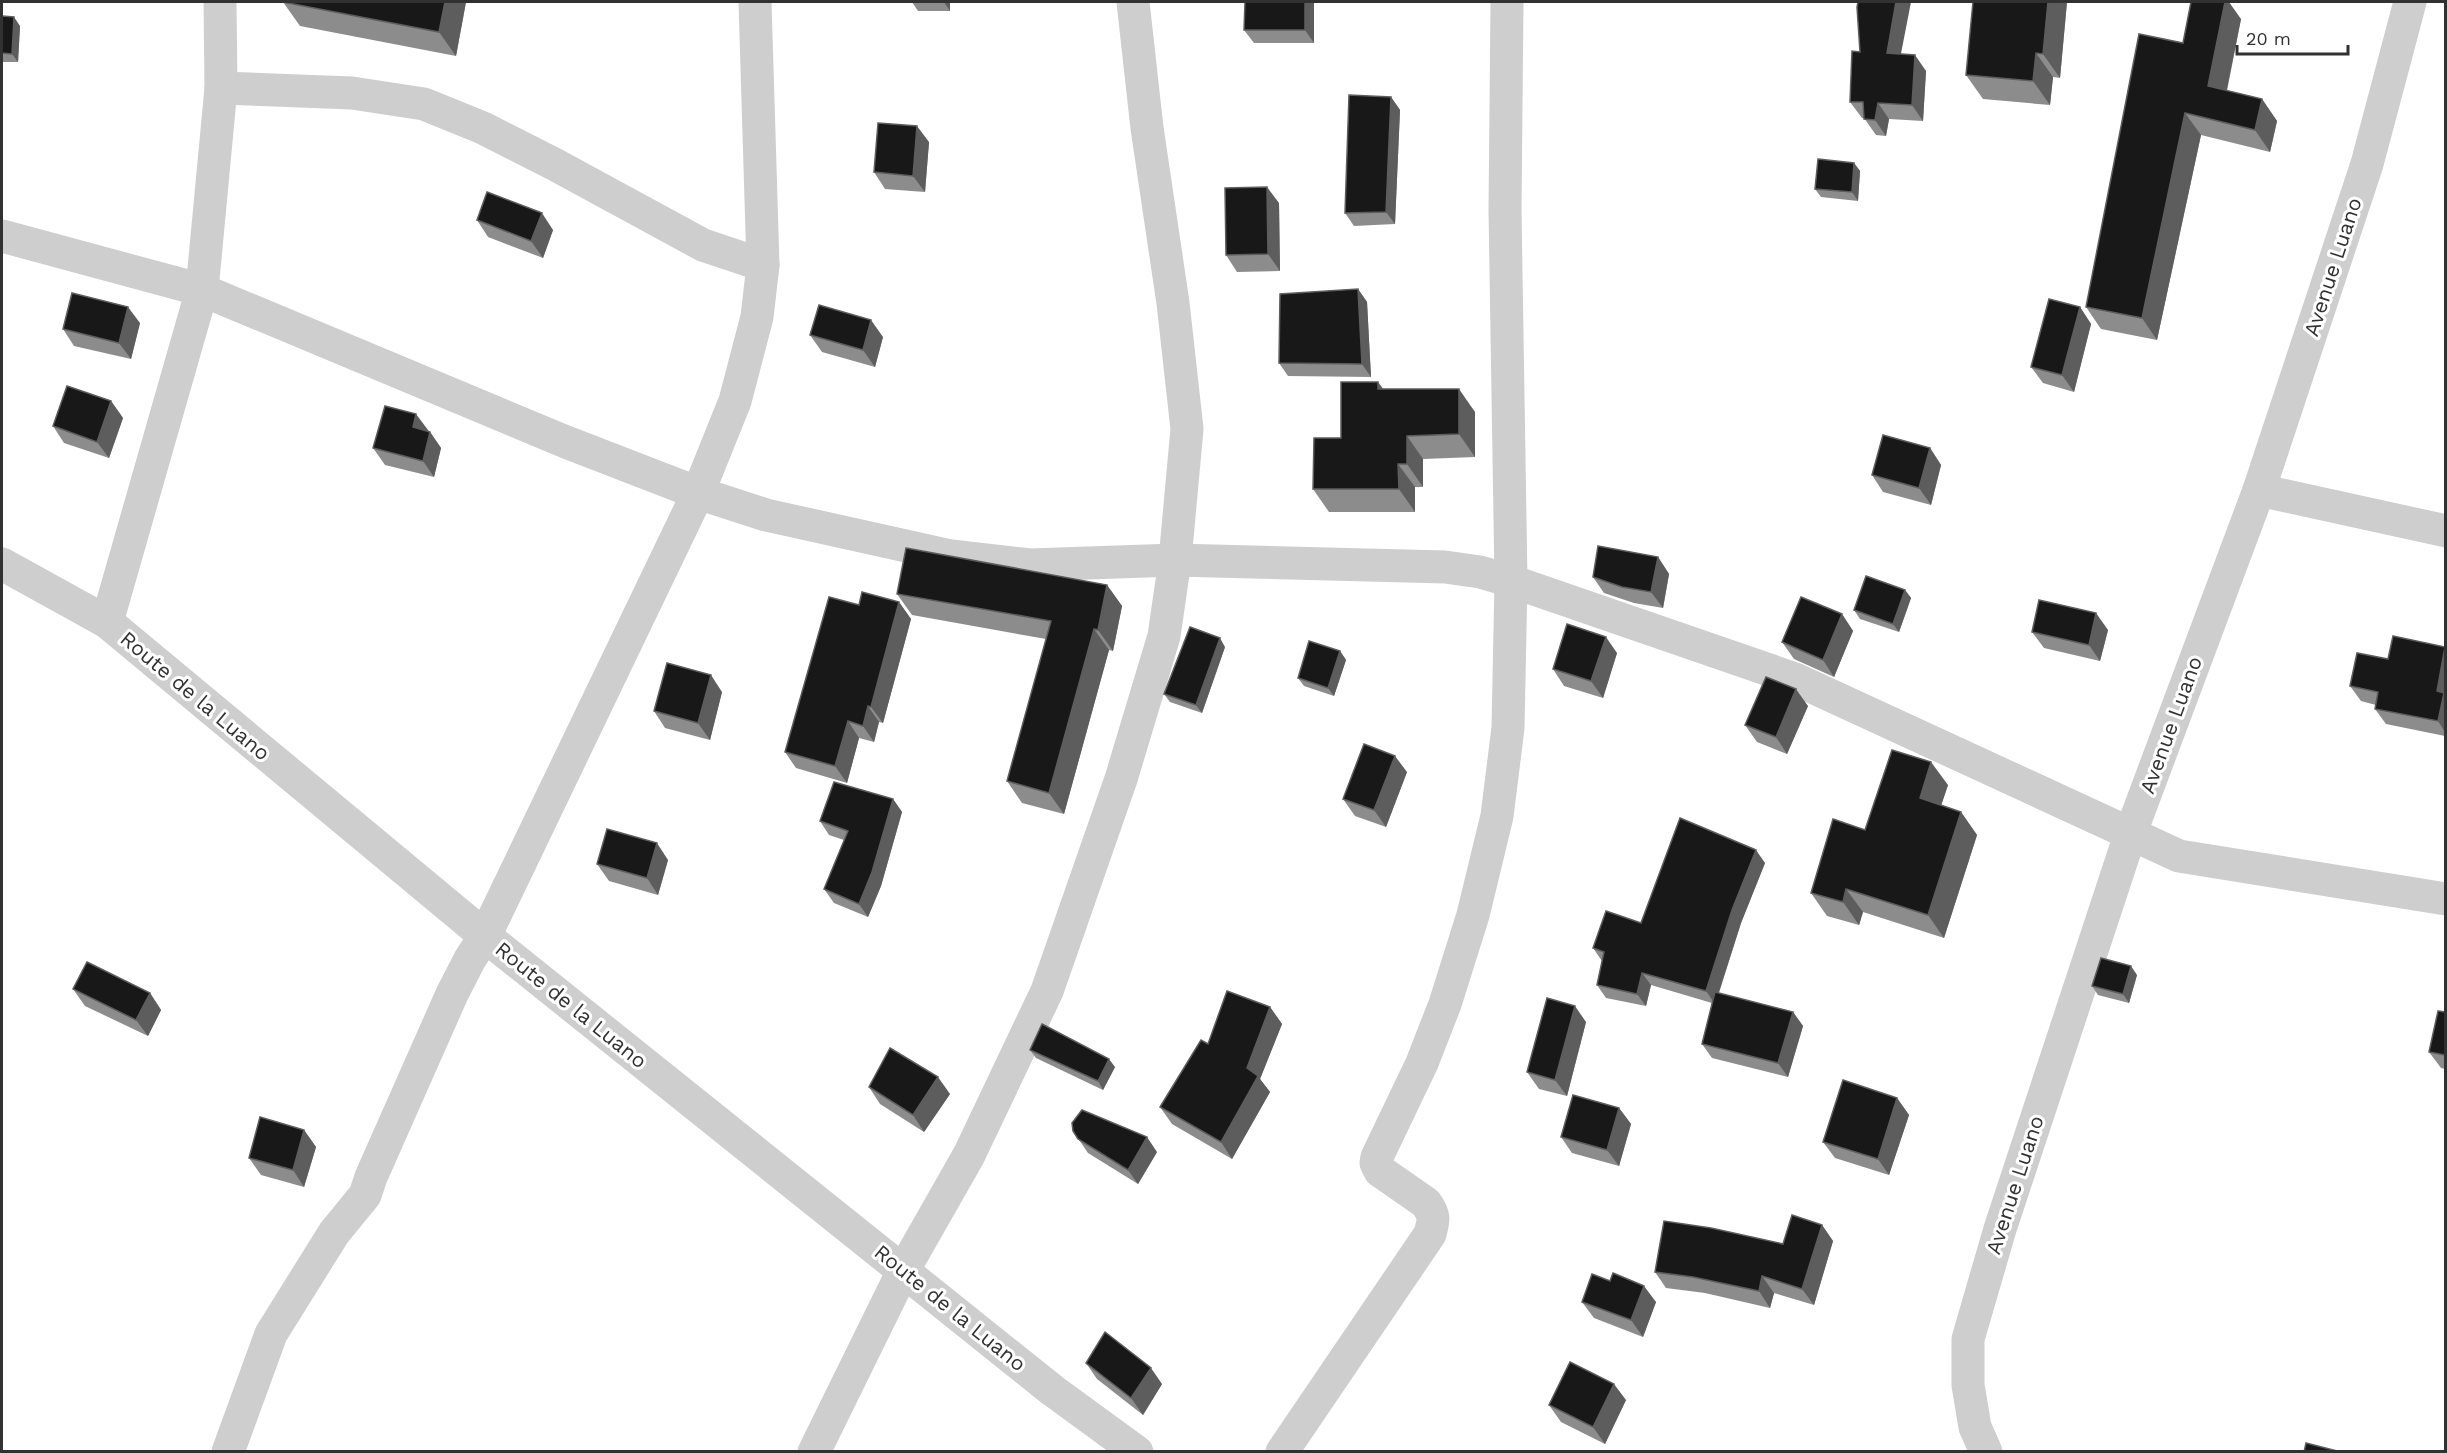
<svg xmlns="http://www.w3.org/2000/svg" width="2447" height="1453" font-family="'Work Sans',sans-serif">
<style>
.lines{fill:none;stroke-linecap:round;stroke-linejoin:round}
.minor{stroke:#cecece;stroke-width:33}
.wall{fill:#8c8c8c}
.shaded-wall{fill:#5d5d5d}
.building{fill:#181818;stroke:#5d5d5d;stroke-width:1.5}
.labels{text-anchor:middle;stroke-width:6;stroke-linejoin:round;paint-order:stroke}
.street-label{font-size:21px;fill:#313131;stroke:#fff}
</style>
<rect width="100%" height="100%" fill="#fff"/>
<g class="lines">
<!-- minor -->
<g class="minor">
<polyline points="221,88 352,93 424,104 483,128 554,164 703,245 763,265"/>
<polyline points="2,236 202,290 566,442 698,493 766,515 951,556 1030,565 1175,560 1445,567 1480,572 1511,581 1795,679 2179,856 2446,899"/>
<polyline points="2259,490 2446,531"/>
<polyline points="2,564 107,622 485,936 1052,1390 1137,1452"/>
<polyline points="107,622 202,290 221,88 220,2"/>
<polyline points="228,1452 271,1334 334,1233 365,1195 371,1177 452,994 470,959 485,936 698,493 735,401 757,317 763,265 755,2"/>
<polyline points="814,1452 903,1271 969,1155 1047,991 1121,779 1164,636 1175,560 1187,429 1173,303 1147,128 1133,2"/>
<path d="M1282 1452 1430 1234C1434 1219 1435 1216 1426 1203L1380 1171 1376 1163 1377 1157 1422 1063 1445 1004 1473 915 1497 816 1508 728 1511 581 1505 210 1507 2"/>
<polyline points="1986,1452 1975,1427 1968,1385 1968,1339 2000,1229 2131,832 2259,490 2367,164 2410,2"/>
</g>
</g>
<!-- wall -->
<g class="wall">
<polygon points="283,2 466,2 456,56 300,26"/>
<polygon points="912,2 950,2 950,11 918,11"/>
<polygon points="1245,2 1314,2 1314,43 1254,43 1244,30"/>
<polygon points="2067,2 2060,78 2053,77 2050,105 1983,99 1966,75"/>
<polygon points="2,16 20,26 18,62 2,62"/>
<polygon points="2241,19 2227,91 2262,99 2277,121 2270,152 2201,135 2157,340 2101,329 2086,307 2183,43"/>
<polygon points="1860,52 1901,54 1926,71 1923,121 1889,119 1886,136 1876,135 1864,118 1862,118 1850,102"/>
<polygon points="1391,97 1400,110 1395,224 1354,226 1345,213"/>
<polygon points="929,142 925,192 885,189 874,172"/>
<polygon points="1854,163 1860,171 1858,201 1821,197 1815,189"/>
<polygon points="1279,203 1280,271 1237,272 1226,255"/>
<polygon points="477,220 553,230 543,258 488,237"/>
<polygon points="1358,289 1367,302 1371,377 1288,376 1279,363"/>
<polygon points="2080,307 2091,324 2074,392 2043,383 2031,367"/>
<polygon points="140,323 131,359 74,346 63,329"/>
<polygon points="810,335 883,337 875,367 822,352"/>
<polygon points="1383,389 1475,412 1475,457 1423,459 1423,487 1415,487 1415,512 1329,512 1313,489 1341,438"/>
<polygon points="111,401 123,418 109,458 64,443 53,426"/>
<polygon points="428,430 430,432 441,448 434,477 385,465 373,448"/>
<polygon points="1930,448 1941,465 1931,505 1883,492 1872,475"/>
<polygon points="1658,557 1669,574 1663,608 1634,603 1604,593 1593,577"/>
<polygon points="1107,585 1122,606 1113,651 1109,650 1064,814 1022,803 1007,781 1046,639 912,615 897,594"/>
<polygon points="1905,590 1911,598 1899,632 1860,619 1854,610"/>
<polygon points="899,602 911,619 883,723 879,722 874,742 859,738 847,783 796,768 785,752 859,605"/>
<polygon points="1842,614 1853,631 1834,677 1794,659 1782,642"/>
<polygon points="2108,630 2100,661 2044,648 2032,632"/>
<polygon points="1225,647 1202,713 1170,702 1164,694"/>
<polygon points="2445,647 2445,736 2386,724 2375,709 2376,705 2361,701 2350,686 2388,659"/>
<polygon points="1340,651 1346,660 1334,696 1304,686 1298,678"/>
<polygon points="1617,653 1603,698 1564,686 1553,669"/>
<polygon points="722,692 710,740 665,728 654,711"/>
<polygon points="1808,706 1787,754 1757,742 1745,725"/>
<polygon points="1407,772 1386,827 1355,816 1343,799"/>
<polygon points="1948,785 1941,805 1961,812 1977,835 1944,938 1863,912 1859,925 1827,916 1811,893 1865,830"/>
<polygon points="893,799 902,812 881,886 868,917 834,903 824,889 844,840 829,835 820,821"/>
<polygon points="668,860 658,895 609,881 597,864"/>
<polygon points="1765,863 1741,923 1719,993 1793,1012 1803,1026 1788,1077 1712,1058 1702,1044 1712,1003 1651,985 1646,1006 1606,998 1597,985 1602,961 1593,948 1641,923"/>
<polygon points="2137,975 2129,1003 2098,995 2092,986"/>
<polygon points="73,989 150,993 161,1010 148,1036 85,1006"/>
<polygon points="1270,1007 1282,1024 1260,1079 1270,1092 1232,1159 1172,1124 1160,1107 1208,1044"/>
<polygon points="2445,1012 2445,1069 2441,1068 2429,1052"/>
<polygon points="1586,1022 1567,1096 1539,1089 1527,1072"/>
<polygon points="1030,1050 1115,1067 1103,1090 1036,1058"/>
<polygon points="869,1087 950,1094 924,1132 880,1104"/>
<polygon points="1897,1098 1909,1115 1889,1175 1835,1158 1823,1142"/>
<polygon points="1619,1108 1631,1124 1619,1166 1572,1153 1561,1137"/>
<polygon points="304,1130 316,1147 304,1187 261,1175 249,1158"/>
<polygon points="1073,1131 1157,1152 1138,1184 1088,1153"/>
<polygon points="1822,1225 1833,1241 1814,1305 1774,1293 1770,1308 1705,1293 1666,1288 1655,1272 1783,1244"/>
<polygon points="1610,1281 1656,1302 1643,1337 1594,1318 1582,1302"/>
<polygon points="1086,1363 1162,1384 1143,1415 1097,1379"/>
<polygon points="1626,1400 1605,1444 1561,1422 1549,1405"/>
</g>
<!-- shaded-wall -->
<g class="shaded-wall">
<polygon points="445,2 466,2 456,56 439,32"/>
<polygon points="944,2 950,2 950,11"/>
<polygon points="1305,2 1314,2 1314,43 1305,30"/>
<polygon points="1896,2 1911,2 1898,69 1887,53"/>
<polygon points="2048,2 2067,2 2060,78 2043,54"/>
<polygon points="2225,2 2229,2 2241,19 2223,108 2208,86"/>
<polygon points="14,17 20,26 18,62 12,54"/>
<polygon points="2036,53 2053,77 2050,105 2033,81"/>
<polygon points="1915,55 1926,71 1923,121 1912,105"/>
<polygon points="1391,97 1400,110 1395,224 1386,212"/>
<polygon points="2262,99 2277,121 2270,152 2255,130"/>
<polygon points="1878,103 1889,119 1886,136 1875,120"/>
<polygon points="2185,113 2201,135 2157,340 2142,318"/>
<polygon points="917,126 929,142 925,192 913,176"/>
<polygon points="1854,163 1860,171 1858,201 1852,192"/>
<polygon points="1267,187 1279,203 1280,271 1268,254"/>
<polygon points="542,213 553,230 543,258 531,241"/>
<polygon points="1358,289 1367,302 1371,377 1362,364"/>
<polygon points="128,307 140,323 131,359 119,343"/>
<polygon points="2080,307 2091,324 2074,392 2062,375"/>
<polygon points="871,320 883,337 875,367 863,350"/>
<polygon points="1378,382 1395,405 1378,389"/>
<polygon points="1459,389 1475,412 1475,457 1459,434"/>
<polygon points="111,401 123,418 109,458 97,442"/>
<polygon points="416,414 428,430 425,444 413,427"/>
<polygon points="430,432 441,448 434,477 423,461"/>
<polygon points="1407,436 1423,459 1423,487 1407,464"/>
<polygon points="1930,448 1941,465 1931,505 1919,488"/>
<polygon points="1398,464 1415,487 1415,512 1399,489"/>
<polygon points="1658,557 1669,574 1663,608 1651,592"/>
<polygon points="1107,585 1122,606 1113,651 1098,630"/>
<polygon points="1905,590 1911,598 1899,632 1893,624"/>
<polygon points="899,602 911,619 883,723 871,707"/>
<polygon points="2096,613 2108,630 2100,661 2089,645"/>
<polygon points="1842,614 1853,631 1834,677 1823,660"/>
<polygon points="1094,629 1109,650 1064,814 1049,793"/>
<polygon points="1606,637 1617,653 1603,698 1591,681"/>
<polygon points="1220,638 1225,647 1202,713 1196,705"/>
<polygon points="2445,649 2445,732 2438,721 2437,691"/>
<polygon points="1340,651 1346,660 1334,696 1328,688"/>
<polygon points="711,675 722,692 710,740 698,723"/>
<polygon points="1796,689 1808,706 1787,754 1776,737"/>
<polygon points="868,706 879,722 874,742 863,726"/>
<polygon points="848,721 859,738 847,783 835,766"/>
<polygon points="1395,756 1407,772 1386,827 1374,810"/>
<polygon points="1931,762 1948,785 1936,821 1920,798"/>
<polygon points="893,799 902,812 881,886 868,917 859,904"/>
<polygon points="1961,812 1977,835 1944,938 1928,915"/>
<polygon points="657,843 668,860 658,895 647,878"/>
<polygon points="1756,850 1765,863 1741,923 1715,1004 1706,991 1732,910"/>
<polygon points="1846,889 1863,912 1859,925 1843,902"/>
<polygon points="2131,966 2137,975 2129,1003 2123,994"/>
<polygon points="1642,973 1651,985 1646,1006 1637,994"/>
<polygon points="150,993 161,1010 148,1036 136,1020"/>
<polygon points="1575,1006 1586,1022 1567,1096 1555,1080"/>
<polygon points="1270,1007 1282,1024 1260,1079 1270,1092 1232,1159 1221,1142 1247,1068"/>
<polygon points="1793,1012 1803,1026 1788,1077 1778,1063"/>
<polygon points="1109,1059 1115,1067 1103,1090 1098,1081"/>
<polygon points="938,1077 950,1094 924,1132 913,1115"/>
<polygon points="1897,1098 1909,1115 1889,1175 1878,1159"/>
<polygon points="1619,1108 1631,1124 1619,1166 1607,1150"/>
<polygon points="304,1130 316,1147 304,1187 293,1170"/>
<polygon points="1147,1137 1157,1152 1138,1184 1128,1170"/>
<polygon points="1822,1225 1833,1241 1814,1305 1802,1289"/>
<polygon points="1762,1276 1774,1293 1770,1308 1759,1291"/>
<polygon points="1644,1286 1656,1302 1643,1337 1631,1320"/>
<polygon points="1151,1368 1162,1384 1143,1415 1131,1398"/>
<polygon points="1614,1384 1626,1400 1605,1444 1593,1427"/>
</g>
<!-- building -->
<g class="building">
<polygon points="283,2 445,2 439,32"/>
<polygon points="1245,2 1305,2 1305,30 1244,30"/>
<polygon points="1858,2 1896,2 1887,53 1915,55 1912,105 1878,103 1875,120 1864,119 1863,102 1850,102 1852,51 1860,52 1857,7"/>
<polygon points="1973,2 2048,2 2043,54 2036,53 2033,81 1966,75"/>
<polygon points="2191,2 2225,2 2208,86 2262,99 2255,130 2185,113 2142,318 2086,307 2139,34 2183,43"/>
<polygon points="2,16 14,17 12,54 2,53"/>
<polygon points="1349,95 1391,97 1386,212 1345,213"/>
<polygon points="878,123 917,126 913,176 874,172"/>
<polygon points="1818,159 1854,163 1852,192 1815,189"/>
<polygon points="1267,187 1268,254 1226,255 1225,188"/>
<polygon points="487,192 542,213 531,241 477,220"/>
<polygon points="1358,289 1362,364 1279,363 1280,294"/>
<polygon points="72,293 128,307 119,343 63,329"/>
<polygon points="2049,299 2080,307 2062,375 2031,367"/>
<polygon points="819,305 871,320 863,350 810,335"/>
<polygon points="1341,382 1378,382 1378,389 1459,389 1459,434 1407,436 1407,464 1398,464 1399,489 1313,489 1314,438 1341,438"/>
<polygon points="67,386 111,401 97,442 53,426"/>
<polygon points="385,406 416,414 413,427 430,432 423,461 373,448"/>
<polygon points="1883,435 1930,448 1919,488 1872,475"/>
<polygon points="1598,546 1658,557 1651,592 1622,587 1593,577"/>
<polygon points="906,548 1107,585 1098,630 1094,629 1049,793 1007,781 1051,621 897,594"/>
<polygon points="1866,576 1905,590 1893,624 1854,610"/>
<polygon points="862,592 899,602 871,707 868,706 863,726 848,721 835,766 785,752 829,597 859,605"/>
<polygon points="1801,597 1842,614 1823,660 1782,642"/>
<polygon points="2039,600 2096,613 2089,645 2032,632"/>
<polygon points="1567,624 1606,637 1591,681 1553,669"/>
<polygon points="1190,627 1220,638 1196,705 1164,694"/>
<polygon points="2393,636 2445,647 2437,691 2444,693 2438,721 2375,709 2378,692 2350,686 2357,653 2388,659"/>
<polygon points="1309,641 1340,651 1328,688 1298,678"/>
<polygon points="667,663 711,675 698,723 654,711"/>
<polygon points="1766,677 1796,689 1776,737 1745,725"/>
<polygon points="1364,744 1395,756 1374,810 1343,799"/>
<polygon points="1892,750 1931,762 1920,798 1961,812 1928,915 1846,889 1843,902 1811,893 1833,819 1865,830"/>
<polygon points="834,782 893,799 872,872 859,904 824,889 848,831 820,821"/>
<polygon points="1680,818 1756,850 1732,910 1706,991 1642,973 1637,994 1597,985 1604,952 1593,948 1606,911 1641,923"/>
<polygon points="607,829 657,843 647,878 597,864"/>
<polygon points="2101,958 2131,966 2123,994 2092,986"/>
<polygon points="87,962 150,993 136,1020 73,989"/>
<polygon points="1227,991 1270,1007 1247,1068 1258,1076 1221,1142 1160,1107 1201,1040 1208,1044"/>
<polygon points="1715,992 1793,1012 1778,1063 1702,1044"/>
<polygon points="1547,998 1575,1006 1555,1080 1527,1072"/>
<polygon points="2438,1011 2445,1012 2445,1055 2429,1052"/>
<polygon points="1042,1024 1109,1059 1098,1081 1030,1050"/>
<polygon points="890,1048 938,1077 913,1115 869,1087"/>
<polygon points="1843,1080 1897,1098 1878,1159 1823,1142"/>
<polygon points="1573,1095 1619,1108 1607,1150 1561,1137"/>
<polygon points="1082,1110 1147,1137 1128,1170 1078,1139 1073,1131 1072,1123"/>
<polygon points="260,1117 304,1130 293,1170 249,1158"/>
<polygon points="1792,1215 1822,1225 1802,1289 1762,1276 1759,1291 1693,1277 1655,1272 1664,1221 1711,1228 1783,1244"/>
<polygon points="1613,1273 1644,1286 1631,1320 1582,1302 1592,1274 1610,1281"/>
<polygon points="1105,1332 1151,1368 1131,1398 1086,1363"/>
<polygon points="1570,1362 1614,1384 1593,1427 1549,1405"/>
<polygon points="2306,1443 2341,1452 2304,1452"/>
</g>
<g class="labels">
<!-- street labels -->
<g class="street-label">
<text transform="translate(2333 267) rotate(-72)" y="7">Avenue Luano</text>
<text transform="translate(195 696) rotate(40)" y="7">Route de la Luano</text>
<text transform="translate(2171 725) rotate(-70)" y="7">Avenue Luano</text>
<text transform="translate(571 1005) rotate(39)" y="7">Route de la Luano</text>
<text transform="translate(2015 1185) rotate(-72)" y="7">Avenue Luano</text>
<text transform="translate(950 1308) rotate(39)" y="7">Route de la Luano</text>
</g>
</g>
<!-- border -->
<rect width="2447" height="1453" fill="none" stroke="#313131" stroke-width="6"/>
<!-- scale -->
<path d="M2237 45v9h111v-9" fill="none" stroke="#313131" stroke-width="3"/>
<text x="2246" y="45" font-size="18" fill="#313131" stroke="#ffffff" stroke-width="4.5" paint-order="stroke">20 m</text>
</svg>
